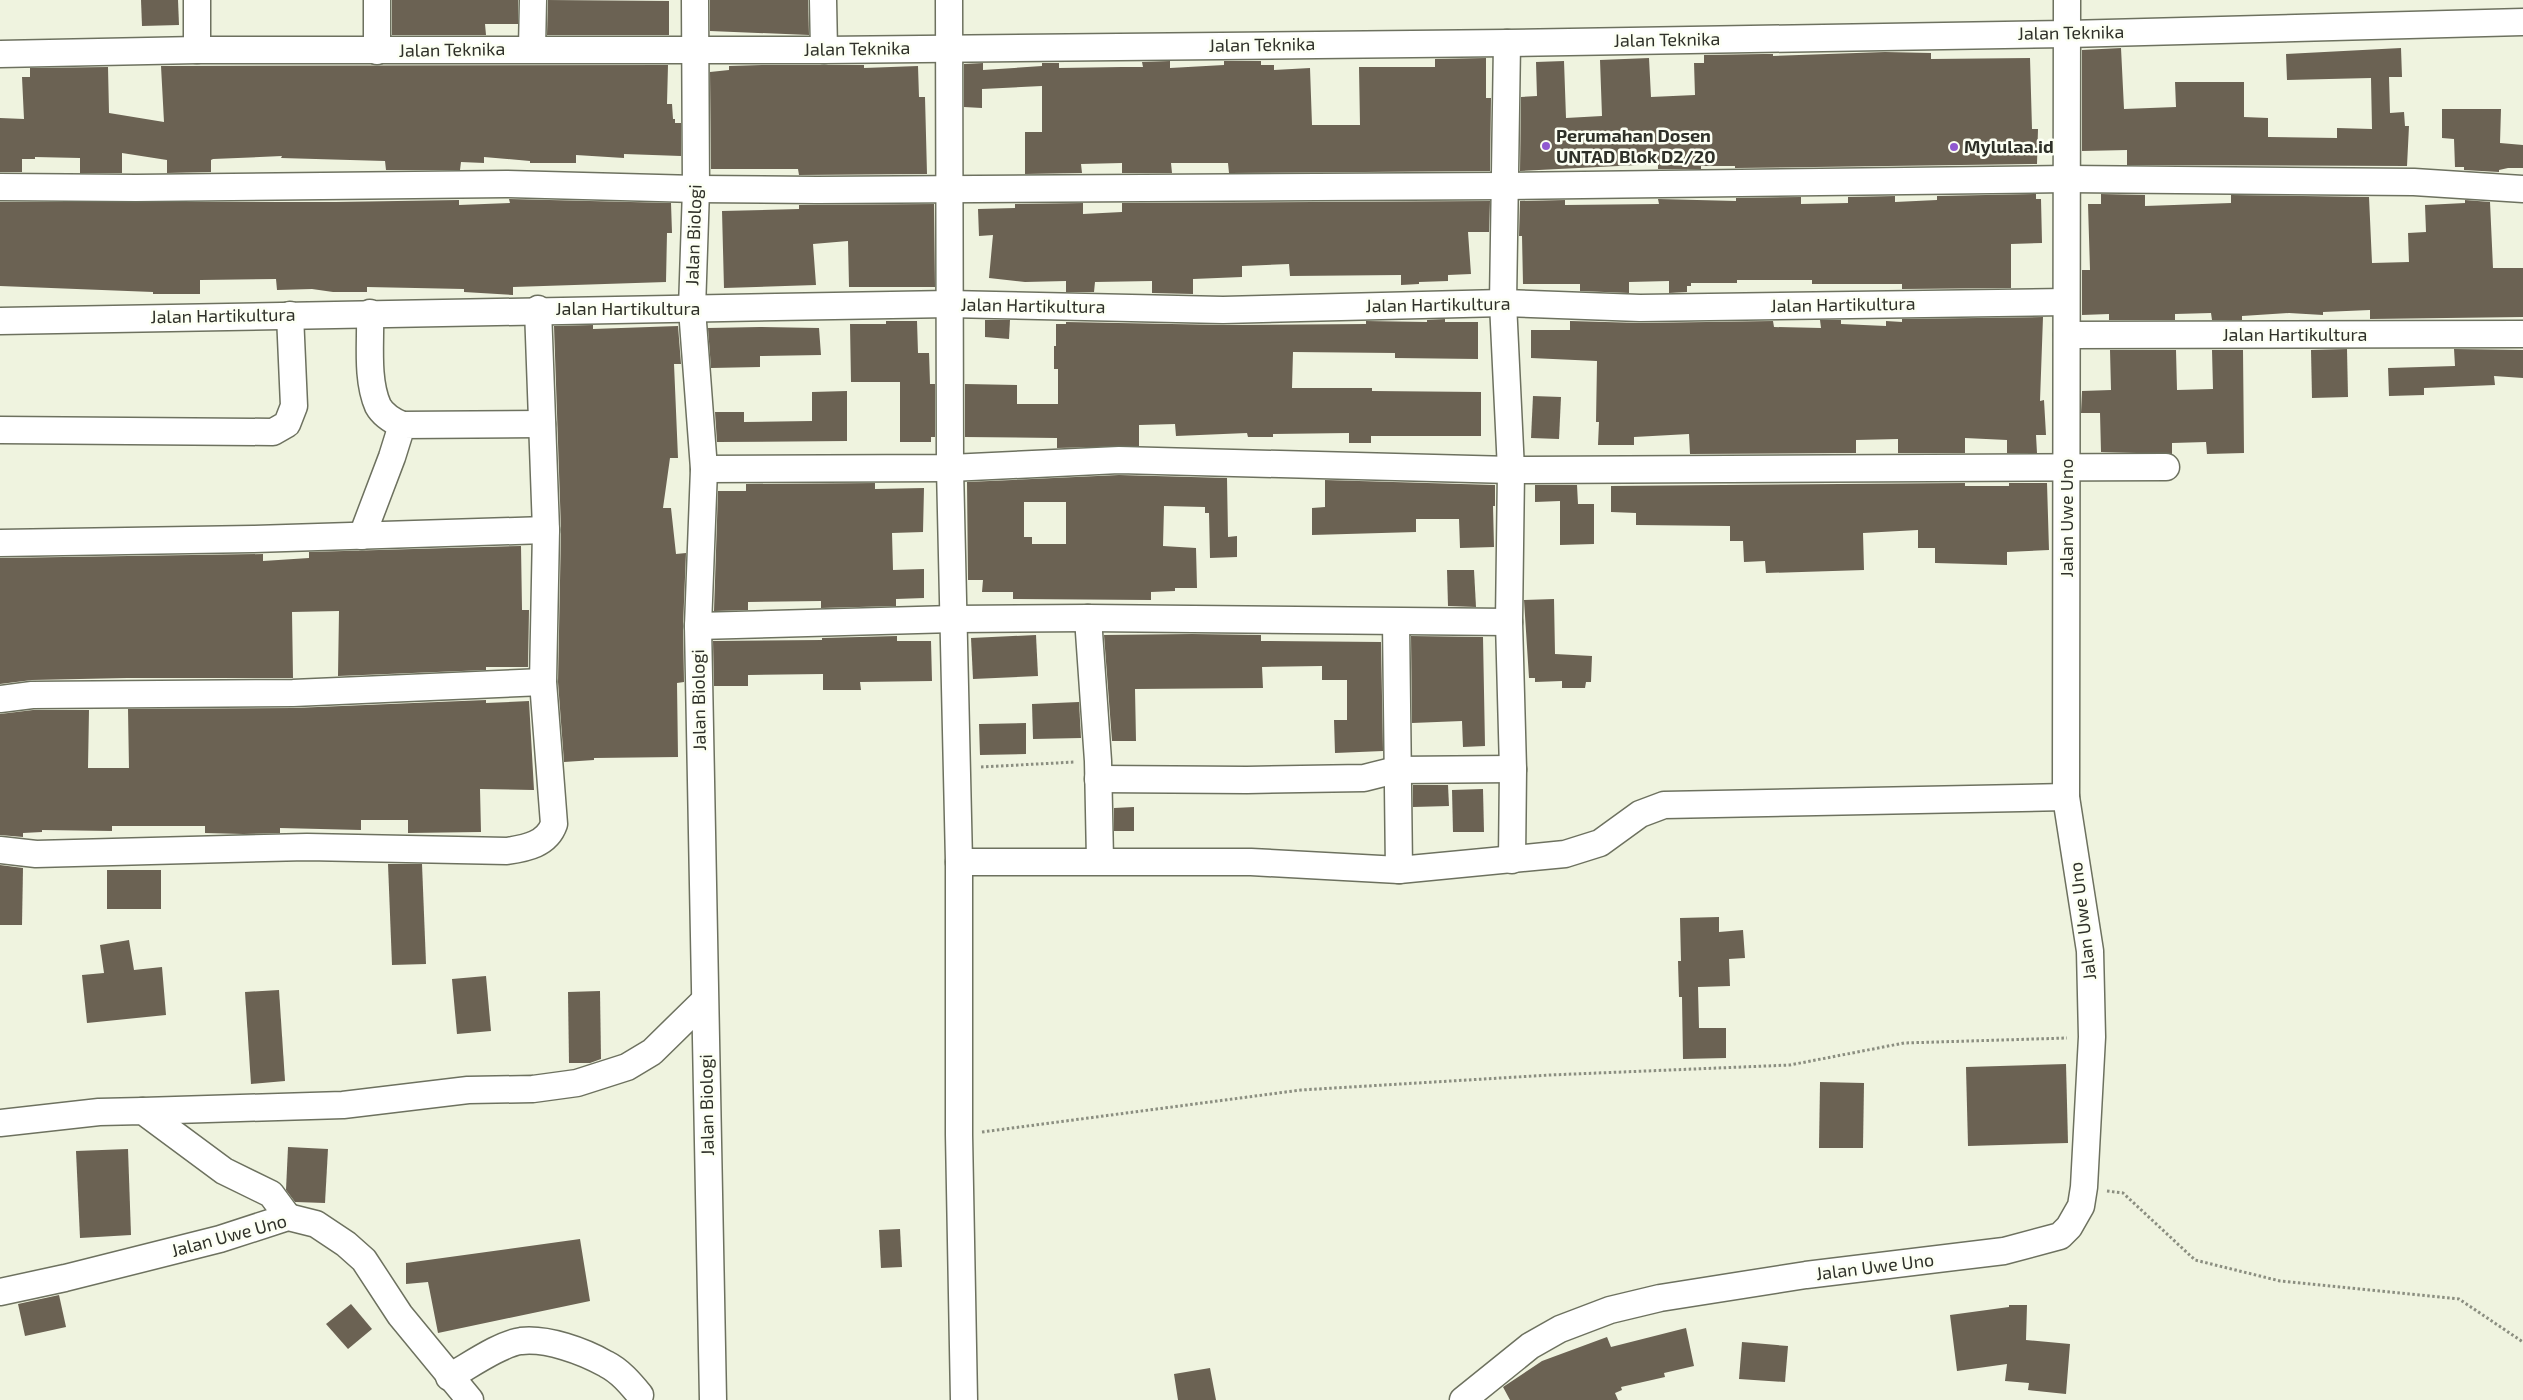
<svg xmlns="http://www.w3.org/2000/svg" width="2523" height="1400" font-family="'Exo 2',sans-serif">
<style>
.building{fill:#6b6253;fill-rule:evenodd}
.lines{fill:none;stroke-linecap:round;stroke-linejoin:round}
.minor-casing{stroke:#6d715f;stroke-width:29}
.path{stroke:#8b8e80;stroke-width:3;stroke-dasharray:2.5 2.5;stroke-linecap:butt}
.minor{stroke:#fff;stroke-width:26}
.poi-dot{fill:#9059d0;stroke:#fcfff3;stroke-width:2}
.labels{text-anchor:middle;stroke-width:5;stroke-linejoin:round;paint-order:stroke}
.street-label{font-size:18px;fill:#2f3129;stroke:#fcfff3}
.poi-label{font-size:18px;font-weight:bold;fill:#2f3129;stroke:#fcfff3;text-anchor:start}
</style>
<rect width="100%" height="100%" fill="#eff3df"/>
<!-- building -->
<g class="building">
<polygon points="141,0 178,0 179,25 142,26"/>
<polygon points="392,0 518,0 518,24 485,24 486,35 392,35"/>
<polygon points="548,0 669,1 669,35 547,35"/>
<polygon points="710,0 808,0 809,35 710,31"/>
<polygon points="2121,48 2124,109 2176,107 2175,82 2244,82 2244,117 2268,118 2268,137 2337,138 2337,128 2372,129 2371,78 2287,80 2286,54 2401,48 2402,77 2389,77 2390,113 2404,112 2405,126 2409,126 2407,166 2127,165 2127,150 2082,151 2082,50"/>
<polygon points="1885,52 1931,53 1931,59 2030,58 2032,129 2038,129 2037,164 1735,168 1735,166 1701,166 1701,169 1658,169 1658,164 1520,171 1521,97 1537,96 1536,62 1564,61 1566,118 1602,116 1600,60 1649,58 1651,97 1695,95 1694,63 1704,63 1704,55 1764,54 1773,54 1773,56"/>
<polygon points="1486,58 1486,98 1491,98 1490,171 1229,173 1228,163 1171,163 1172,173 1122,173 1122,163 1081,164 1082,173 1025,174 1025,132 1042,132 1042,86 982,89 982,108 964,107 964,64 983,63 983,70 1042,66 1042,63 1059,63 1059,68 1122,67 1143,67 1142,62 1170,61 1170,68 1224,65 1224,61 1261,61 1261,65 1274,65 1274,70 1310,68 1312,125 1360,125 1359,67 1435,67 1435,59"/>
<polygon points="668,65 667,104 672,104 673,119 675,119 675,123 681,123 681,156 624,154 624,158 576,155 576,163 530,163 530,161 484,157 484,163 461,162 460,170 386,170 385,161 281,158 282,156 213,159 211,160 211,172 167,173 167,160 122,153 122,173 80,173 80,158 35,157 35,159 22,159 22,172 0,172 0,118 24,119 22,77 30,77 30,68 108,67 109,113 164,122 161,66"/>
<polygon points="762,65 864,65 864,68 918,66 919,97 925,97 927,174 799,175 798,169 711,169 710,72 729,70 729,66"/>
<polygon points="2442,109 2501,109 2500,143 2523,145 2523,168 2508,168 2499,170 2499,172 2464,170 2464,167 2455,167 2454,139 2442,138"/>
<polygon points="2036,194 2036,199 2041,199 2042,243 2011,244 2011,288 1902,289 1902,284 1812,284 1812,280 1737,280 1737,283 1691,283 1691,286 1687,286 1687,292 1669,293 1669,281 1629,282 1629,293 1580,291 1580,284 1523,284 1522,236 1519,236 1520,201 1565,200 1565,205 1659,204 1658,199 1736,201 1736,198 1801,197 1801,204 1848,203 1848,197 1895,196 1895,202 1937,200 1937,196"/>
<polygon points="2101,194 2145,195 2145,206 2231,203 2231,195 2369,197 2372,263 2409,262 2408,233 2426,232 2425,205 2465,203 2465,200 2490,202 2493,268 2523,268 2523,317 2370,319 2370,310 2323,312 2323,315 2289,313 2242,316 2242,320 2212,320 2211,313 2175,314 2175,320 2109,320 2109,314 2082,315 2082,270 2090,270 2088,204 2101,204"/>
<polygon points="509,199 671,203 672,233 667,233 666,282 513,287 513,295 464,292 464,289 367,287 367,292 333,292 312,289 277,290 276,279 200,280 200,294 153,294 153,292 0,286 0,202 336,202 459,200 459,205 510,203"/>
<polygon points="1490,201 1489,232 1468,232 1471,274 1448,275 1448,281 1419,282 1419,284 1401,285 1401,275 1290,276 1289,264 1242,266 1242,277 1193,279 1193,294 1152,293 1152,281 1095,282 1094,292 1066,292 1066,281 1025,282 989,278 993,235 979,236 978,209 1015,208 1015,204 1083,203 1083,214 1122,212 1122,203"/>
<polygon points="934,204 935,287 849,287 848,241 813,244 816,285 724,288 722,211 799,209 799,205"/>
<polygon points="2043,317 2040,401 2044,400 2046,435 2036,435 2037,453 2007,453 2007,440 1965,438 1965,453 1898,453 1898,439 1856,440 1856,453 1690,454 1689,434 1634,437 1634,445 1598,445 1599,422 1596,422 1597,361 1531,358 1531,330 1570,330 1570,321 1640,323 1773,321 1774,327 1821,328 1820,320 1841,320 1841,324 1886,326 1886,321 1902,322 1902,319"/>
<polygon points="1445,319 1445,322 1478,322 1478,359 1395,358 1395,353 1293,352 1292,388 1372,388 1372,391 1481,392 1481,436 1371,436 1371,443 1349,443 1349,433 1273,434 1273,437 1248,437 1247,433 1176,436 1175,424 1139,425 1139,446 1057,448 1057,438 965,437 965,384 1017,385 1017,404 1058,404 1058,369 1054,369 1054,346 1056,346 1056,324 1066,324 1066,322 1223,325 1366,324 1366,321 1427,322 1427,320"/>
<polygon points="985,320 1010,320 1009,339 985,337"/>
<polygon points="886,321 917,321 918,353 929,353 930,384 935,384 935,437 931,437 931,442 900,442 900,382 851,382 850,324 886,324"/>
<polygon points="593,325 593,329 678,326 681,364 674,364 678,458 670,458 663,508 671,508 676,554 686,553 683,626 684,682 677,683 678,757 594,758 594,760 564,762 558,682 561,530 554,326"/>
<polygon points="760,327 819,328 821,355 760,356 760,367 711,368 708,328"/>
<polygon points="2347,349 2348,397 2312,398 2311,350"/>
<polygon points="2454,349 2523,350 2523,378 2494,376 2495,385 2424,388 2424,395 2389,396 2388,368 2455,366"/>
<polygon points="2110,350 2176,350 2177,390 2213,389 2212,350 2243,350 2244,453 2207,454 2206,442 2172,443 2172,454 2101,452 2100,413 2081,413 2082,391 2111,390"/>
<polygon points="847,391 847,441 717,442 715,412 744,412 744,422 812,421 812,392"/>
<polygon points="1533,396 1561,397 1559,439 1531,438"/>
<path d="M1119 475 1227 478 1228 537 1237 536V557L1210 558 1209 513H1205V507L1164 506 1163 546 1196 548 1197 588H1175V591L1151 592V600L1013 599V592H982L983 580H968L967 482ZM1024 502H1066V544H1032V537H1024Z"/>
<polygon points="1325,480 1495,485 1495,506 1493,506 1494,547 1460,548 1459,519 1416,519 1416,532 1312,535 1312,508 1325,507"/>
<polygon points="875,483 875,489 924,488 923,532 892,533 893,570 924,569 924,598 896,599 896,606 821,608 821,601 748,602 748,610 714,611 718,491 746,491 746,484"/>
<polygon points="1965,483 1965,486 2009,486 2009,483 2047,483 2049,550 2007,552 2007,565 1935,563 1935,548 1918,548 1918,530 1863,533 1864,570 1766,573 1765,561 1744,562 1743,541 1730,541 1730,526 1636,525 1636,513 1611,512 1611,486"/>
<polygon points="1535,485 1577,485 1578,504 1594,504 1594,544 1560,545 1560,501 1535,502"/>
<polygon points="521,546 522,610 529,610 528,667 486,667 486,670 338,676 339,611 292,612 293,678 127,678 32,680 0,684 0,558 263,554 263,561 309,558 309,552"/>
<polygon points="1447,570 1474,570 1476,607 1448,606"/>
<polygon points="1554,599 1555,654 1592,656 1591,682 1586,682 1585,688 1562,688 1562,681 1535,682 1535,678 1529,678 1524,600"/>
<polygon points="1192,634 1261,635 1261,641 1381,642 1383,751 1335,753 1334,720 1347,720 1347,680 1322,680 1322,666 1262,667 1263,688 1135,689 1136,741 1112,741 1104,635"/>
<polygon points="1036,635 1038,676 973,679 971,638"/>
<polygon points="897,636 897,641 931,641 932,681 860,682 861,690 823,690 823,674 748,675 748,686 714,686 713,641 822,640 822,638"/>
<polygon points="1411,636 1483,637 1485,746 1463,747 1462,721 1412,723"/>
<polygon points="486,700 486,703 529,701 534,790 480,789 481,832 408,833 408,820 361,820 361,830 280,828 280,833 243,834 205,833 205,826 112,826 112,831 42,830 42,832 23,833 23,837 0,835 0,714 33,710 89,710 88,768 129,768 128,709 294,708"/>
<polygon points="1079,702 1081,738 1033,739 1032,704"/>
<polygon points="1026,723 1026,754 980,755 979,724"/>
<polygon points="1413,785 1448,785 1449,806 1413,807"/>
<polygon points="1483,789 1484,832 1453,832 1452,790"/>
<polygon points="1134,807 1134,831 1114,831 1114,808"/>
<polygon points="388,864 422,864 426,964 392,965"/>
<polygon points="0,865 23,868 22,925 0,925"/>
<rect x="107" y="870" width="54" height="39"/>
<polygon points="1719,917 1719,932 1743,930 1745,958 1729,959 1730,986 1698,987 1699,1028 1726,1028 1726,1058 1683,1059 1682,997 1679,997 1678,961 1681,961 1680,918"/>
<polygon points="129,940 134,970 162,967 166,1015 87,1023 82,975 104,973 100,945"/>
<polygon points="486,976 491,1031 457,1034 452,979"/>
<polygon points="279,990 285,1081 251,1084 245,992"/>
<polygon points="600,991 601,1059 590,1063 569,1063 568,992"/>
<polygon points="2066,1064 2068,1143 1968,1146 1966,1067"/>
<polygon points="1820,1082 1864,1083 1863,1148 1819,1148"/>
<polygon points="288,1147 328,1149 325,1203 295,1202 286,1190"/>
<polygon points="128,1149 131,1235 80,1238 76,1151"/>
<polygon points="900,1229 902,1267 881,1268 879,1230"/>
<polygon points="580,1239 590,1301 438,1333 428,1282 406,1284 406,1263"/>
<polygon points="59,1295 66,1327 25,1336 18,1304"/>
<polygon points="351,1304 372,1329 348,1349 326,1324"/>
<polygon points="2009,1305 2027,1305 2026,1340 2070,1344 2066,1394 2028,1390 2029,1383 2005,1381 2007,1364 1957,1371 1950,1315 2009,1307"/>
<polygon points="1686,1328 1694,1366 1664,1373 1665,1377 1621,1387 1622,1390 1615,1393 1618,1400 1510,1400 1503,1387 1542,1361 1607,1337 1611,1347"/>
<polygon points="1742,1342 1788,1346 1785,1382 1739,1379"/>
<polygon points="1210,1368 1216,1400 1178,1400 1174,1374"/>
</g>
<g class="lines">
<!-- minor casing -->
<g class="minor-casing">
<g id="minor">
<polyline points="695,0 696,189 692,309 704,469 698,626 713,1400"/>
<polyline points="823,0 824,50"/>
<polyline points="949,0 950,468 959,862 959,1135 964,1400"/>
<polyline points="1507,43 1503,303 1511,470 1509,622 1513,769 1512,860"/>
<polyline points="532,49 533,0"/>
<polyline points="197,50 197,0"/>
<polyline points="377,51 377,0"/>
<polyline points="0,54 197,50 824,50 1507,43 2068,34 2523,22"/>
<polyline points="0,187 136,188 506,184 696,189 817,190 1504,186 2067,179 2414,182 2523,189"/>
<path d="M370 313C371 341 366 379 378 406 383 415 393 421 402 425"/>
<polyline points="0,321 949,304 1223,310 1503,303 1640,308 2066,302"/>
<polyline points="2067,335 2523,334"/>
<polyline points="0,430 273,432 287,424 294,406 290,315"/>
<polyline points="704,469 950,468 1119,460 1511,470 2166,467"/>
<polyline points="362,536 392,457 402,425 542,424"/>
<polyline points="0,543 253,539 546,530"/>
<polyline points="1088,618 1098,761 1100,860"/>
<polyline points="1396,622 1399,870"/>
<polyline points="698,626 954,619 1088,618 1509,622"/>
<polyline points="0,699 32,695 293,693 543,682"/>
<polyline points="1098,779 1247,780 1364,778 1396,770 1513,769"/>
<path d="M0 850 36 854 307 847 507 851C527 848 547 844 554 824L543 682 546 530 538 309"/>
<polyline points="959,862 1251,862 1399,870 1565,854 1600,843 1640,814 1664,805 2066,797"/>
<polyline points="143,1111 343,1105 468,1090 533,1089 577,1083 627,1067 652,1052 704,1001"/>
<polyline points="0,1123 99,1112 143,1111 224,1171 271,1194 288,1217"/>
<polyline points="0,1292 65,1278 220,1239 288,1217 316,1224 346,1244 364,1260 400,1315 470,1400"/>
<path d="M449 1377C469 1366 500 1344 521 1341 547 1338 583 1351 606 1364 620 1371 630 1383 640 1395"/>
<polyline points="1463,1400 1530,1346 1560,1329 1610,1310 1660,1298 1806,1275 2004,1251 2060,1236 2069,1227 2081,1206 2084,1187 2092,1037 2090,951 2066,797 2067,0"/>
</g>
</g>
<!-- path -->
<g class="path">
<polyline points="981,767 1075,762"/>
<polyline points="982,1132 1301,1090 1550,1075 1790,1065 1904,1043 2067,1038"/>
<polyline points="2107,1191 2123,1193 2195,1260 2280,1281 2459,1299 2523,1342"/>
</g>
<!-- minor -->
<use href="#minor" class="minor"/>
</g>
<!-- markers -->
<g class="poi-dot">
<circle cx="1546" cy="146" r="5"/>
<circle cx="1954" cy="147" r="5"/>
</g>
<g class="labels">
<!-- street labels -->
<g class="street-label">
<text transform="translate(2071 33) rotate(-1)" y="6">Jalan Teknika</text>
<text transform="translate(1667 40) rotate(-1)" y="6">Jalan Teknika</text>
<text transform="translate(1262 45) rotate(-1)" y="6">Jalan Teknika</text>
<text transform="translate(857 49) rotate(-1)" y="6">Jalan Teknika</text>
<text transform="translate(452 50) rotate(-1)" y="6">Jalan Teknika</text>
<text transform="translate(694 235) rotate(-88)" y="6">Jalan Biologi</text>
<text transform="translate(1438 305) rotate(-1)" y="6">Jalan Hartikultura</text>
<text transform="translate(1843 305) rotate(-1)" y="6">Jalan Hartikultura</text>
<text transform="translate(1033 306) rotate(1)" y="6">Jalan Hartikultura</text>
<text x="628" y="315">Jalan Hartikultura</text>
<text transform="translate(223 316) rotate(-1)" y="6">Jalan Hartikultura</text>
<text x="2295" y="341">Jalan Hartikultura</text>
<text transform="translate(2067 518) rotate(-90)" y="6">Jalan Uwe Uno</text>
<text transform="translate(699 700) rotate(-91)" y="6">Jalan Biologi</text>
<text transform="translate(2083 921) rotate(-97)" y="6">Jalan Uwe Uno</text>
<text transform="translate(707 1105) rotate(-91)" y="6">Jalan Biologi</text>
<text transform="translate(229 1236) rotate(-15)" y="6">Jalan Uwe Uno</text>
<text transform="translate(1875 1267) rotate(-7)" y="6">Jalan Uwe Uno</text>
</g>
<!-- poi labels -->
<g class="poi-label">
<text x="1556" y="142">Perumahan Dosen<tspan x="1556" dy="21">UNTAD Blok D2/20</tspan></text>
<text x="1964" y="153">Mylulaa.id</text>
</g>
</g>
</svg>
